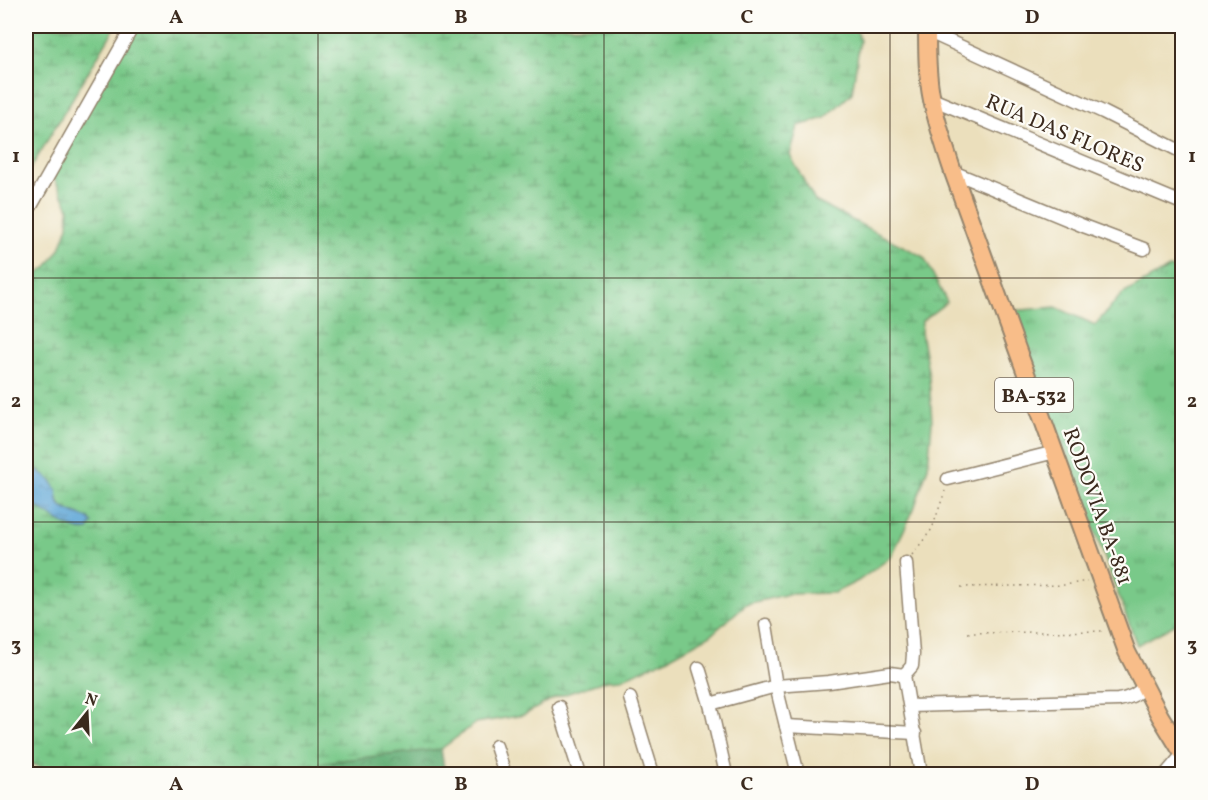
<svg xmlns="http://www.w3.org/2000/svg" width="1208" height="800" font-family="Vollkorn,serif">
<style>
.grass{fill:url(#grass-tufts);stroke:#5a7a54;stroke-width:1.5}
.forest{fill:url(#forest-crowns);stroke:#4e6c4a;stroke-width:1.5}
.wetland{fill:url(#wetland-marsh);stroke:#5a7a54;stroke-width:1.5}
.water{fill:url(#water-ripples);stroke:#4e687a;stroke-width:1.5}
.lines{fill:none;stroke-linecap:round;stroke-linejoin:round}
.minor-casing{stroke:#93846d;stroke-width:15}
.major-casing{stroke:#93846d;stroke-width:20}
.path{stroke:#93846d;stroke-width:1.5;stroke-dasharray:1.5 4.5;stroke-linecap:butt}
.minor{stroke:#fff;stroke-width:12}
.major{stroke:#f8bd89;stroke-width:16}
.grid{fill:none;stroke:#3b2a1e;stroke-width:1.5;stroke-opacity:0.55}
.labels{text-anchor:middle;stroke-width:4.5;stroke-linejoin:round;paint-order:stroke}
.shield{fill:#fdfcf7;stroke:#75695f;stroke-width:1.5}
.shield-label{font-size:20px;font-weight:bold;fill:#3b2a1e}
.street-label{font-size:21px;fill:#3b2a1e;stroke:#fdfcf7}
.neatline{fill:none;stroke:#3b2a1e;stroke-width:2}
.grid-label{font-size:20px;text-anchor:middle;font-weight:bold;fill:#3b2a1e}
</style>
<defs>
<pattern id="grass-tufts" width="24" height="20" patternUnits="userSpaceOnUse" patternTransform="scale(1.5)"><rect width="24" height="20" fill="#79c989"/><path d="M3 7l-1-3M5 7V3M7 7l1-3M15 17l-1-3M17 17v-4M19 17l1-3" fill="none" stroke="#64a36f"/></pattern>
<pattern id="forest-crowns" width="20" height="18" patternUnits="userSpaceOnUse" patternTransform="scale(1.5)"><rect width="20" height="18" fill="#62ad75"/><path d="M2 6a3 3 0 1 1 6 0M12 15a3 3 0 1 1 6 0" fill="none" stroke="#528d5f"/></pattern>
<pattern id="wetland-marsh" width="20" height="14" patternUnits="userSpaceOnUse" patternTransform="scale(1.5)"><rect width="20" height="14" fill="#79c989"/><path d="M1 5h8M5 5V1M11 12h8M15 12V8" fill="none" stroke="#64a36f"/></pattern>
<pattern id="water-ripples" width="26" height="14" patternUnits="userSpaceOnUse" patternTransform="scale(1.5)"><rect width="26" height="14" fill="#61a7d7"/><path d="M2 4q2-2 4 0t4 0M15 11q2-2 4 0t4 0" fill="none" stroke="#5188ae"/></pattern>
</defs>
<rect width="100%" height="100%" fill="#fdfcf7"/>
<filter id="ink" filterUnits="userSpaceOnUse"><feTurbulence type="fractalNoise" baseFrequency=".0167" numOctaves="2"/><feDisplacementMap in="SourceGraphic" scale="12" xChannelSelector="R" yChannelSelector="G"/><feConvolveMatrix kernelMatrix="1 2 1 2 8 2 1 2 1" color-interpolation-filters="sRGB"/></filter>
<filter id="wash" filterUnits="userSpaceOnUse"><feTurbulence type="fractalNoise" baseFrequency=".008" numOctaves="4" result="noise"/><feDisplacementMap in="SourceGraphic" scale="24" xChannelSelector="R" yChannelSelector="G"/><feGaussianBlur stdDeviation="1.35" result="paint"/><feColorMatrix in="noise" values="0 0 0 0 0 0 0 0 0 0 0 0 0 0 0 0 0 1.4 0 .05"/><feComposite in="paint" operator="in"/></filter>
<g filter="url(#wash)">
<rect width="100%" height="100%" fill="#ebdfbc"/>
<!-- grass -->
<polygon class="grass" points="1169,268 1182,270 1182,621 1137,645 1066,454 1011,311 1056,307 1095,325 1121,295"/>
<!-- forest -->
<polygon class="forest" points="441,749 445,774 282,774 332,761"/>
<!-- wetland -->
<g class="wetland">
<polygon points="26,26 116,26 28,173 26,173"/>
<path d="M132 26H855L860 40 852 93 825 118 798 126 790 155 815 201 924 257 947 302 922 321 921 332 929 376 932 422 928 467 914 509 891 557 858 581 834 593 789 594 746 604 711 635 665 660 621 679 607 680 554 698 524 715 476 723 441 749 332 761 282 774H57L26 762V500L70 526 89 519C83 516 63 510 60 504 57 501 58 495 56 491 52 477 37 470 26 463V283L47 267 60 249 68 226 69 208 51 172Z"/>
</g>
<!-- water -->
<path class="water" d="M26 463C37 470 52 477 57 491 58 495 57 501 60 505 63 510 83 516 89 519L92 523 88 530C71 534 41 508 26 500Z"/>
</g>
<g filter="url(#ink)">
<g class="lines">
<!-- minor casing -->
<g class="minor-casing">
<g id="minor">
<polyline points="927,31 1103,112 1182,152"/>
<polyline points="932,99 1182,203"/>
<polyline points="953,172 1086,227 1144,249"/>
<polyline points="31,206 133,26"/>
<polyline points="948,479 1055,452"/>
<polyline points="766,625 776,686 798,774"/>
<polyline points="699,668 710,704 726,774"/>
<polyline points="904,675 912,666 913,654 906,563"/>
<polyline points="904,675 921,774"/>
<polyline points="630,698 653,774"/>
<polyline points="710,704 776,686 829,682 890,673 904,675"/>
<path d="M910 706 1118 700C1129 698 1137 695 1144 686"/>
<polyline points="559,707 580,774"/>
<polyline points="786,726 915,733"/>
<polyline points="496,746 505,774"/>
<polyline points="1166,774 1182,755"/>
</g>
</g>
<!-- major casing -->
<g class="major-casing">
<path id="major" d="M927 26C927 50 927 76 932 100 937 124 945 148 953 172L1127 652 1160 716 1182 752"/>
</g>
<!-- path -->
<g class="path">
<polyline points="912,555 932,529 945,491"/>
<polyline points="961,587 1065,585 1087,581"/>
<polyline points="968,633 1106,631"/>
</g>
<!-- minor -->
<use href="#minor" class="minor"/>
<!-- major -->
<use href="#major" class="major"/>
</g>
</g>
<!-- grid -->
<path class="grid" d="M318 26V774M604 26V774M890 26V774M26 278H1182M26 522H1182"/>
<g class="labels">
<!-- shield labels -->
<rect class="shield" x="995" y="378" width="78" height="34" rx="4.5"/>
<g class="shield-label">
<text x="1034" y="402">BA-532</text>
</g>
<!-- street labels -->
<g class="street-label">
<text transform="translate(1065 133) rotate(23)" y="7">RUA DAS FLORES</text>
<text transform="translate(1098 506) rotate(70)" y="7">RODOVIA BA-881</text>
</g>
</g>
<!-- margin -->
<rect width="1208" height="800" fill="none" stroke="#fdfcf7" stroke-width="66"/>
<!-- north arrow -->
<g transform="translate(87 713) rotate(18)" stroke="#fdfcf7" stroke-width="4.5" paint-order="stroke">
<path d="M0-4.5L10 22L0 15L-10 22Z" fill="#3b2a1e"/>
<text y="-9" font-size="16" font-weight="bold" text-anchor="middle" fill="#3b2a1e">N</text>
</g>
<rect x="33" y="33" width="1142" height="734" class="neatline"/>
<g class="grid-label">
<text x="176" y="23">A</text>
<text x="461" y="23">B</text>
<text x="747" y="23">C</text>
<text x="1032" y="23">D</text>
<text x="16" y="162">1</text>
<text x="1192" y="162">1</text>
<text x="16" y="407">2</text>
<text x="1192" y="407">2</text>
<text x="16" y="651">3</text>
<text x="1192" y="651">3</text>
<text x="176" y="790">A</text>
<text x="461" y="790">B</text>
<text x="747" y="790">C</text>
<text x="1032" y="790">D</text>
</g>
</svg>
